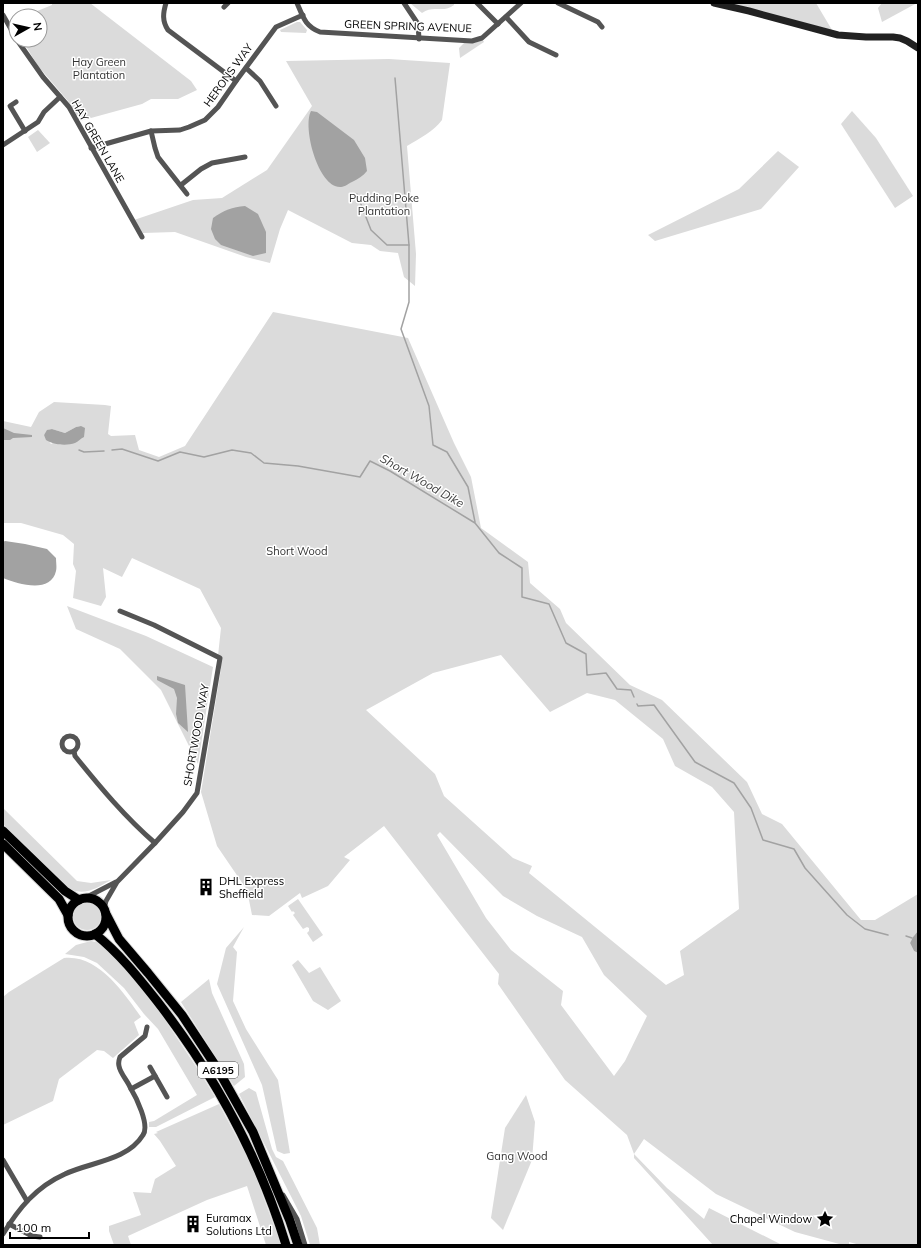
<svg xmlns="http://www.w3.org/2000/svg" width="921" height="1248" font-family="Mulish,sans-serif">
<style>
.green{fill:#dbdbdb;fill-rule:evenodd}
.water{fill:#a2a2a2}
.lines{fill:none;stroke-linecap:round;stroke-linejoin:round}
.stream{stroke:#a2a2a2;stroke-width:1.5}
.highway-casing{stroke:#dbdbdb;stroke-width:11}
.street{stroke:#545454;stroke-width:5}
.secondary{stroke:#212121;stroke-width:7}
.highway{stroke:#000;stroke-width:9}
.labels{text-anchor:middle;stroke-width:3;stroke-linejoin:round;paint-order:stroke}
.shield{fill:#fff;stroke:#4c4c4c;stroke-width:1}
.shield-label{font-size:10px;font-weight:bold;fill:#000}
.street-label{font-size:11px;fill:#000;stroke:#fff}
.park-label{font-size:11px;fill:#323232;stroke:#fff}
.poi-label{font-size:11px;fill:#000;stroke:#fff;text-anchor:start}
.water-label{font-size:12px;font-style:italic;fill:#434343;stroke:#fff}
</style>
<rect width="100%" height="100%" fill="#fff"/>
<!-- green -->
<g class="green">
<polygon points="52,3 90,3 191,81 197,90 178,99 151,99 142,104 80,121 68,101 38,66 22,40 40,40 40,16 25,16 52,5"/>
<path d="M410 3H454V5C443 14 434 4 422 13Z"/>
<polygon points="727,3 816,3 832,30"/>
<polygon points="882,3 917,3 882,22 878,8"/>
<polygon points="297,22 300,22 307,30 306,33 281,32 280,30"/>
<polygon points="483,40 484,42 460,58 459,48 464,43 474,43"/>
<path d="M389 59 450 63 442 120C434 131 419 139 407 146L416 254 415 286 404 277 398 253 380 251 371 245 352 243 288 210 280 229 270 263 246 257 175 232 143 233 134 220 193 200 222 198 267 170 312 106 286 61Z"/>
<polygon points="852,111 876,138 913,196 895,208 841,124"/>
<polygon points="38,130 50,143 37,152 28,137"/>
<polygon points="778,151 799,167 761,209 655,241 648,235 739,189"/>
<path d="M273 312 408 338 454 443 471 477 481 528 528 562 530 583 560 609 566 623 630 685 662 700 747 782 762 814 782 824 861 920H875L918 894V931L913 937 910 943 914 951 918 953V1245H860L849 1242V1245H843L795 1232 716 1194 644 1139 634 1154 667 1188 704 1219 709 1208 782 1245H713L634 1158V1154L627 1135 565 1080 498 984 499 974 384 826 344 857 350 860 328 886 302 898 300 893 269 916 252 915 247 890 217 846 201 792 221 669 217 665 221 628 200 589 132 558 122 577 103 568 106 597 101 606 73 598 76 571 73 564 74 544 63 535 21 523H3V421L31 427 39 412 54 402 105 405 111 406 108 434 111 436 135 435 139 450 159 457 185 446ZM81 426 51 444 44 435 48 430 52 429 65 433 76 427ZM501 655 550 712 587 693 615 700 663 739 675 766 712 787 734 812 739 909 680 951 684 975 666 985 529 873 532 866 513 858 444 796 435 774 366 710 433 673ZM440 832 503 896 537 916 582 937 604 975 647 1016 625 1061 614 1076 561 1005 563 991 511 950 486 918 437 835Z"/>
<polygon points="67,606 146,636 213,667 198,764 161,690 120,649 76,629"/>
<path d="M3 808 77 881 91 883 111 880C96 888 88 895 71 890L3 824Z"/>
<polygon points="298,899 323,935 313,942 307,933 309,931 309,928 307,927 303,929 293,915 295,913 293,911 292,912 288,906"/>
<circle cx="87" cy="916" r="14"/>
<polygon points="244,927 233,947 237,952 233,1001 246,1029 278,1080 290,1153 284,1154 277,1151 262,1085 217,984 226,948"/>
<polygon points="91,941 101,943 126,970 163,1017 201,1074 215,1097 156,1127 149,1127 149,1122 154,1121 197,1095 158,1029 144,1014 124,988 97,963 84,957 65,954 76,945"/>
<path d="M64 958C98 954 124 993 141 1017L134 1022 139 1035 113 1058 104 1051 97 1050 59 1079 53 1101 3 1125V997L9 992Z"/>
<polygon points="298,960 309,973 320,967 341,1001 328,1010 313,1001 292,965"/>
<polygon points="209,979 212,993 244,1064 245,1077 234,1086 181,1002"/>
<polygon points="249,1088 256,1092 272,1149 276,1157 283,1161 317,1228 320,1245 310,1245 301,1216 239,1094"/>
<polygon points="526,1095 535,1122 532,1160 503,1230 491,1218 505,1128"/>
<polygon points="219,1104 252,1166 281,1245 266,1245 247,1186 207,1200 128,1236 131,1245 114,1245 109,1231 109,1226 141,1215 133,1192 151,1193 155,1179 176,1166 160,1141 154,1134 158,1133 156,1132"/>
</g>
<!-- water -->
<g class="water">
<path d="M311 111 317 112 354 140 365 158 367 171C363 176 358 179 352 182 349 183 345 187 341 187 319 189 302 128 311 111Z"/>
<path d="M245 206 258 214 266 232V253L253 256 221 245 215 239 211 229 213 218C224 210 232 207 245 206Z"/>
<path d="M81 426 85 428 84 437C81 438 78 442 75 443 67 446 53 445 46 440L44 435 47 430 52 429 65 433 76 427Z"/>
<polygon points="3,428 14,433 32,435 32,437 13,438 10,440 3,440"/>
<path d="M5 541 25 544 47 549 56 558C56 562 57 568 56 571 51 594 18 584 3 578V542Z"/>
<polygon points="157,676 185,685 188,732 178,723 176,714 177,698 174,689 157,680"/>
<polygon points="918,931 918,953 914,951 910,943 913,937"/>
</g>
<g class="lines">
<!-- stream -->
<g class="stream">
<polyline points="395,78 409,245 409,302 401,329 429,406 433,445 447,452 468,487 475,522"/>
<polyline points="357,194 371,230 387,245 409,245"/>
<polyline points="79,450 84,452 104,451"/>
<polyline points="112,450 122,449 158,461 180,452 204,457 232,450 251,453 264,463 298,466 360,477 370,461 390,471 475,523 499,553 522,568 522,597 549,604 566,643 586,654 587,675 606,673 617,689 631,690 634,697"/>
<polyline points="637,704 638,706 654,705 695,762 734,783 751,808 763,840 794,849 805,868 847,915 865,929 888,935"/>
<polyline points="906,936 912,938"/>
</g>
<!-- highway casing -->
<g class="highway-casing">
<g id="highway">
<polyline points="3,831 65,891 79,900"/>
<polyline points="3,844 59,899 68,915"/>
<circle cx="87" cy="917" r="19"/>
<polyline points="106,914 119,939 148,973 182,1015 217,1068 253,1132 290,1221 298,1245"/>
<path d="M95 934C119 953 138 977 157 1001 213 1073 259 1157 286 1245"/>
</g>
</g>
<!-- street -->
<g class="street">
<path d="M166 3C163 13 162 21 168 30L236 81"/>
<path d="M297 3C303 17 305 26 320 32L472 41 482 38 521 3"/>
<polyline points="404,3 418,24 419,39"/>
<polyline points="477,3 498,24"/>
<polyline points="558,3 598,22 602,27"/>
<polyline points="224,7 228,3"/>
<polyline points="3,15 16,38"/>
<polyline points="506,17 529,42 556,55"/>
<polyline points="17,40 43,77 69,107 142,237"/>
<polyline points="246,68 260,81 276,106"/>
<polyline points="16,102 10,106 25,131"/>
<polyline points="151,131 155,148 158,157 187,194"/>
<polyline points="3,145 38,122 44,112 60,97"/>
<polyline points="91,148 151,131 180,130 189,127 205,120 218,107 236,81 276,27 303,15"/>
<polyline points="181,185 201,169 212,163 245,157"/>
<circle cx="70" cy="744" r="8"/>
<path d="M74 751 75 756C100 787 125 817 155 843"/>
<polyline points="85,898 116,882"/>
<polyline points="104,909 106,901 117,882 155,843 183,812 197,793 220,658 154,625 120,611"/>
<polyline points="150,1067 167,1097"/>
<polyline points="131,1089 155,1076"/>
<polyline points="3,1160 27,1201"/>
<polyline points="283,1195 297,1219 305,1245"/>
<polyline points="9,1224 32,1236 40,1237"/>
<path d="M3 1234C19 1208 36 1187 65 1174 90 1162 127 1161 143 1135 150 1125 136 1097 130 1087 127 1080 120 1073 119 1066 118 1062 119 1060 120 1057L145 1036 147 1027"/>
</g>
<!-- secondary -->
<polyline class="secondary" points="714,3 749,11 838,35 866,37 893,37 900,38 907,41 918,48"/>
<!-- highway -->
<use href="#highway" class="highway"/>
</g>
<!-- icons -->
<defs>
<g id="building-bare" transform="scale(1.38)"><path d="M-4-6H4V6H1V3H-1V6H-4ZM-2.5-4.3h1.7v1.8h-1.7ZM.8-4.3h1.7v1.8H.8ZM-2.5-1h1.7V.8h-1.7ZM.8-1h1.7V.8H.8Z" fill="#000" stroke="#fff" stroke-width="2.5" paint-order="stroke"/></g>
<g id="sight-bare" transform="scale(1.38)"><path d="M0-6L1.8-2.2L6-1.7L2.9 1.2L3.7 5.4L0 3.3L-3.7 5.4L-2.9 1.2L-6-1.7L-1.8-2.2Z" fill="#000" stroke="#fff" stroke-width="2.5" paint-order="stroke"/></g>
</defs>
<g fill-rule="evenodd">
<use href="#building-bare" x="206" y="887"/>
<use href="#sight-bare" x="825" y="1219"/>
<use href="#building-bare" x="193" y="1224"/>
</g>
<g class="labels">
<!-- shield labels -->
<rect class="shield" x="198" y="1062" width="40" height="16" rx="3"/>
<g class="shield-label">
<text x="218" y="1074">A6195</text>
</g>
<!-- street labels -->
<g class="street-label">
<text transform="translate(408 26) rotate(2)" y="4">GREEN SPRING AVENUE</text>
<text transform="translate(228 75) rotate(-54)" y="4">HERONS WAY</text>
<text transform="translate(98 141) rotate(60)" y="4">HAY GREEN LANE</text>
<text transform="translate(196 735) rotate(-80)" y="4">SHORTWOOD WAY</text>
</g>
<!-- park labels -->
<g class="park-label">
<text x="99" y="66">Hay Green<tspan x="99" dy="13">Plantation</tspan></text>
<text x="384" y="202">Pudding Poke<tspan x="384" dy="13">Plantation</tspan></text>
<text x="297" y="555">Short Wood</text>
<text x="517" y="1160">Gang Wood</text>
</g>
<!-- poi labels -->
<g class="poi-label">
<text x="219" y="885">DHL Express<tspan x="219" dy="13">Sheffield</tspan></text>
<text x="206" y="1222">Euramax<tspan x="206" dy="13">Solutions Ltd</tspan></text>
<text x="812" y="1223" text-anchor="end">Chapel Window</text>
</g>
<!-- water labels -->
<g class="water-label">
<text transform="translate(422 481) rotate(30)" y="4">Short Wood Dike</text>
</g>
</g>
<!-- border -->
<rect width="921" height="1248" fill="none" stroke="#000000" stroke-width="8"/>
<!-- north arrow -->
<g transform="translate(28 28) rotate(82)"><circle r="19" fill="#ffffff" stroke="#999999"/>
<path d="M0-3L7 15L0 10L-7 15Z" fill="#000000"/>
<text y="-6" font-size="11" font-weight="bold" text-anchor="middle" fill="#000000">N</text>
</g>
<!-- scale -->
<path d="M10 1232v6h79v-6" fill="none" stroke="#000000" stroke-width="2"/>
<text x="16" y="1232" font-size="12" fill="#000000" stroke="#ffffff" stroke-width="3" paint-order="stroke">100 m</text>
</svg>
